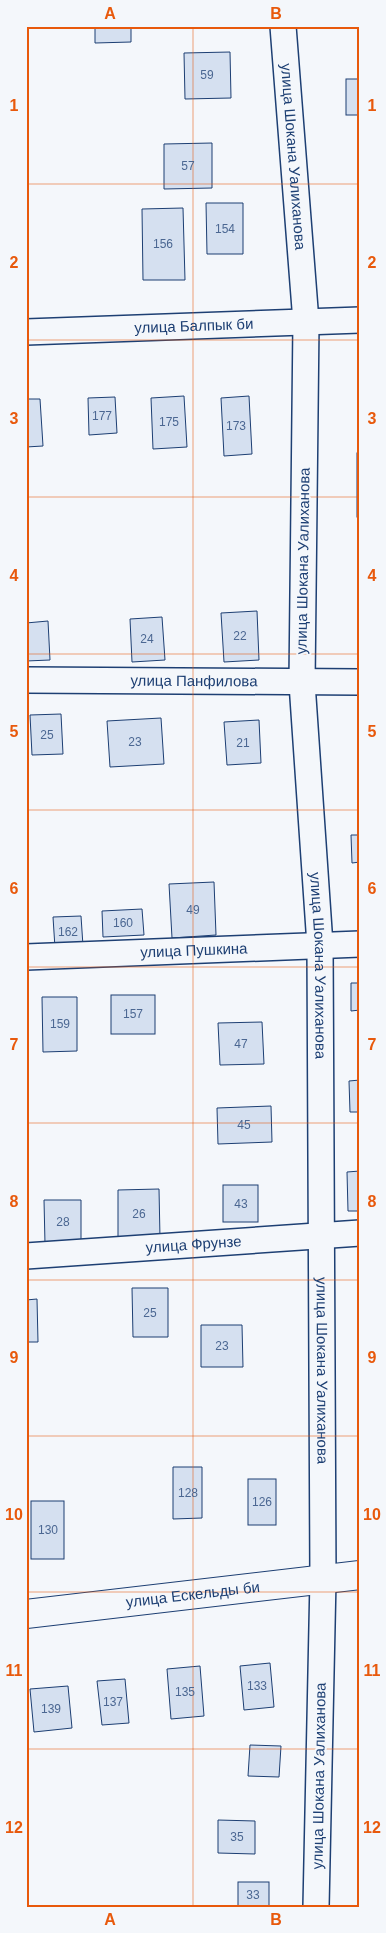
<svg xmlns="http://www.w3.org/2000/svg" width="386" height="1933" font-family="Helvetica,sans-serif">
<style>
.building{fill:#d5e0f0;stroke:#1d3f73}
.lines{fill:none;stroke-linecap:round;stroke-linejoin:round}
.minor-casing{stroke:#1d3f73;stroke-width:28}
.tertiary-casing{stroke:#1d3f73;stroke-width:30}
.minor{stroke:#f4f7fb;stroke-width:25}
.tertiary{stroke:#f4f7fb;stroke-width:28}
.grid{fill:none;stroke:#e8590c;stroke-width:1;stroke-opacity:0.55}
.labels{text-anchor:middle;stroke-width:4;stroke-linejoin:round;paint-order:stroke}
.number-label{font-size:12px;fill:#4b6792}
.street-label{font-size:15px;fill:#1d3f73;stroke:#f4f7fb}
.neatline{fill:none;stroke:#e8590c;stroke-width:2}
.grid-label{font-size:16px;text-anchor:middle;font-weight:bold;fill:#e8590c}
</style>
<rect width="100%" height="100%" fill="#f4f7fb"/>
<!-- building -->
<g class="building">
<polygon points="95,26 131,26 131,42 95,43"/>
<polygon points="230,52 231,98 185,99 184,53"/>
<rect x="346" y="79" width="14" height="36"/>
<polygon points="212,143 212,188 164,189 164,144"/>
<polygon points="206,203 243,203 243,254 207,254"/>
<polygon points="183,208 185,280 143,280 142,209"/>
<polygon points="184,396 187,447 153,449 151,398"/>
<polygon points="249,396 252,454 224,456 221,398"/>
<polygon points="115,397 117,433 89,435 88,398"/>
<polygon points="26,399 40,399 43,446 26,447"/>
<rect x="357" y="453" width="3" height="64"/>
<polygon points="257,611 259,660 224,662 221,613"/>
<polygon points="162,617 165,660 132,662 130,619"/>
<polygon points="48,621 50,660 26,661 26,623"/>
<polygon points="358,630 360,630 360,668"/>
<polygon points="61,714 63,754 32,755 30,715"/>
<polygon points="161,718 164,764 110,767 107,721"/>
<polygon points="259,720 261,763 227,765 224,722"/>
<polygon points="351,835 360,835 360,862 352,863"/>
<polygon points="214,882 216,935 172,938 169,884"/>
<polygon points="142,909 144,935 103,937 102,911"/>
<polygon points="81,916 83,946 55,948 53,917"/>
<polygon points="351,983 360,983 360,1010 351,1011"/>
<rect x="111" y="995" width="44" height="39"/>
<polygon points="42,997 77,997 77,1051 43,1052"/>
<polygon points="262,1022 264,1064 220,1065 218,1023"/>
<polygon points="360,1080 360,1112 350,1112 349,1081"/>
<polygon points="271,1106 272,1142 218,1144 217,1108"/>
<polygon points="360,1171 360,1211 348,1211 347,1172"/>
<rect x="223" y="1185" width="35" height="37"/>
<polygon points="159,1189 160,1238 118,1238 118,1190"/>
<polygon points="44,1200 81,1200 81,1244 45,1244"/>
<polygon points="132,1288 168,1288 168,1337 133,1337"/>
<polygon points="37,1299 38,1342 26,1342 26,1300"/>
<polygon points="201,1325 242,1325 243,1367 201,1367"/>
<polygon points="173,1467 202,1467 202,1518 173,1519"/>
<rect x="248" y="1479" width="28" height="46"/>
<rect x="31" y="1501" width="33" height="58"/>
<polygon points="270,1663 274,1707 244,1710 240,1666"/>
<polygon points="200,1666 204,1716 171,1719 167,1669"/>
<polygon points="125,1679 129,1723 102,1725 97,1681"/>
<polygon points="68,1686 72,1728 34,1732 30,1689"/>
<polygon points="250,1745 281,1746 279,1777 248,1776"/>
<polygon points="218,1820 255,1821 255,1854 218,1853"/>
<rect x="238" y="1882" width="31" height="25"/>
</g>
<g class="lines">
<!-- minor casing -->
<g class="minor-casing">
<g id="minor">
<path id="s1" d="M283 26 306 322 302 683 320 945 323 1579 316 1907"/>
<path id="s2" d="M26 332 360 320"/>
<path id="s3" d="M26 680 360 682"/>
<path id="s4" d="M26 957 360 944"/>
<path id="s5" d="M26 1256 360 1233"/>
</g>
</g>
<!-- tertiary casing -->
<g class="tertiary-casing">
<g id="tertiary">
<path id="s6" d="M26 1614 360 1575"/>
</g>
</g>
<!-- minor -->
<use href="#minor" class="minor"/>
<!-- tertiary -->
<use href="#tertiary" class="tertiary"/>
</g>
<!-- grid -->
<path class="grid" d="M193 26V1907M26 184H360M26 340H360M26 497H360M26 654H360M26 810H360M26 967H360M26 1123H360M26 1280H360M26 1436H360M26 1592H360M26 1749H360"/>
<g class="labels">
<!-- number labels -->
<g class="number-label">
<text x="207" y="79">59</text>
<text x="188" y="170">57</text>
<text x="225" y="233">154</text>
<text x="163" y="248">156</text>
<text x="102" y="420">177</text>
<text x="169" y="426">175</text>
<text x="236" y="430">173</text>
<text x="240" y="640">22</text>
<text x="147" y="643">24</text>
<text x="47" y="739">25</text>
<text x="135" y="746">23</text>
<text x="243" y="747">21</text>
<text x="193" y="914">49</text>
<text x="123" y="927">160</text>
<text x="68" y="936">162</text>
<text x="133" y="1018">157</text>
<text x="60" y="1028">159</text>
<text x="241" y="1048">47</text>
<text x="244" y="1129">45</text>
<text x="241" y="1208">43</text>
<text x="139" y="1218">26</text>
<text x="63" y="1226">28</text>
<text x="150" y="1317">25</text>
<text x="222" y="1350">23</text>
<text x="188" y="1497">128</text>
<text x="262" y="1506">126</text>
<text x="48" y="1534">130</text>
<text x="257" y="1690">133</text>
<text x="185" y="1696">135</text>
<text x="113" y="1706">137</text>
<text x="51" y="1713">139</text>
<text x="237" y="1841">35</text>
<text x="253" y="1899">33</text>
</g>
<!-- street labels -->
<g class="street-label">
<text dy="5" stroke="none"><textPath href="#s1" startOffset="131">улица Шокана Уалиханова</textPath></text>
<text dy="5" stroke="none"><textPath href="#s2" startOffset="168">улица Балпык би</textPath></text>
<text transform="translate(303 561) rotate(-89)" y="5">улица Шокана Уалиханова</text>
<text dy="5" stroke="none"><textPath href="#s3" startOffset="168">улица Панфилова</textPath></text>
<text dy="5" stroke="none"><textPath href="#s4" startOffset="168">улица Пушкина</textPath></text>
<text dy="5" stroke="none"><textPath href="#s1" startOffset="941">улица Шокана Уалиханова</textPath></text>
<text dy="5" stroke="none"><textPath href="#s5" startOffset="168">улица Фрунзе</textPath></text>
<text dy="5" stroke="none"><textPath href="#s1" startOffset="1346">улица Шокана Уалиханова</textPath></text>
<text dy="5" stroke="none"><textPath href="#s6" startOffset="168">улица Ескельды би</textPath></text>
<text transform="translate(319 1776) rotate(-89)" y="5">улица Шокана Уалиханова</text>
</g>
</g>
<!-- border -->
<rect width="386" height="1933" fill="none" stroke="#f4f7fb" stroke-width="55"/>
<rect x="28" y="28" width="330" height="1878" class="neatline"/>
<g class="grid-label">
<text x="110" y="19">A</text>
<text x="276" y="19">B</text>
<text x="14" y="111">1</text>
<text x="372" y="111">1</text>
<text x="14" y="268">2</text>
<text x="372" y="268">2</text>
<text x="14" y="424">3</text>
<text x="372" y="424">3</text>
<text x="14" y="581">4</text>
<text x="372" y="581">4</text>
<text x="14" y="737">5</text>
<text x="372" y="737">5</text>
<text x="14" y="894">6</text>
<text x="372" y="894">6</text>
<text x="14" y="1050">7</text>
<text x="372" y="1050">7</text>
<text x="14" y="1207">8</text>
<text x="372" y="1207">8</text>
<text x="14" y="1363">9</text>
<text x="372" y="1363">9</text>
<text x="14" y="1520">10</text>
<text x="372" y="1520">10</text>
<text x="14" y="1676">11</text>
<text x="372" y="1676">11</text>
<text x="14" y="1833">12</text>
<text x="372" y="1833">12</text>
<text x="110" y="1925">A</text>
<text x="276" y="1925">B</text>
</g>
</svg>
